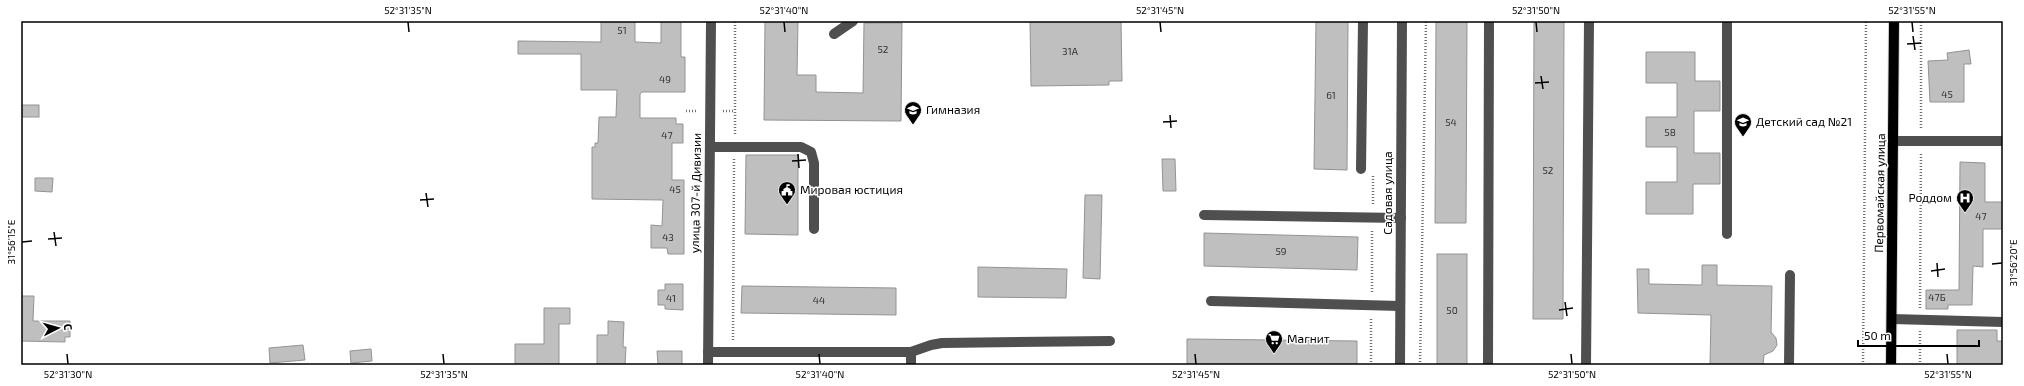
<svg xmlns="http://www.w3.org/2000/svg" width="2024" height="386" font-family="'Exo 2',sans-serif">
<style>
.building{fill:#bfbfbf;stroke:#939393}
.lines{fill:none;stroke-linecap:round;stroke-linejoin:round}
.major-casing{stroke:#dbdbdb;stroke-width:12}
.path{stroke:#717171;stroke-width:2.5;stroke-dasharray:1 2;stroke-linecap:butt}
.minor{stroke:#4f4f4f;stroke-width:10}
.major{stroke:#000;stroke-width:10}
.ticks{fill:none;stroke:#000;stroke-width:1.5}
.labels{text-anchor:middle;stroke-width:3;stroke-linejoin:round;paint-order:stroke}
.number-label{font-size:10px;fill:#303030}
.poi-label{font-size:12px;fill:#000;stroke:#fff;text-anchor:start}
.street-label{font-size:12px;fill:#000;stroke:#fff}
.neatline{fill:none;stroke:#000;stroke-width:1.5}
.ticks-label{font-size:10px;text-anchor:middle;fill:#000}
</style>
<rect width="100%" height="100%" fill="#fff"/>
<!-- building -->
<g class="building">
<polygon points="601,21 635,21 635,42 661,43 661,21 681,21 681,57 685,57 685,92 642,92 640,94 640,118 676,118 676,124 683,124 683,143 672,143 672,180 684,180 684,254 668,254 667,248 651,248 651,225 662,226 663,200 592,199 592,147 595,147 595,143 598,143 599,117 616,117 617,90 581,90 581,54 518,54 518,41 601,42"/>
<polygon points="765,21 798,21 797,75 816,75 816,92 863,93 864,23 902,23 901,121 764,120"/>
<polygon points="1030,21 1121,21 1122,81 1109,81 1109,85 1031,86"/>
<polygon points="1316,21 1348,21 1347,170 1314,169"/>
<polygon points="1436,21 1467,21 1466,223 1435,223"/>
<polygon points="1534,21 1564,21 1563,319 1533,319"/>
<polygon points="1969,50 1971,64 1964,64 1964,102 1930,102 1928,61 1948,60 1947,53"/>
<polygon points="1646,52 1695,52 1695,81 1720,81 1720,111 1694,111 1694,153 1720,153 1720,184 1693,184 1693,214 1646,214 1646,182 1677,182 1677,147 1646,147 1646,117 1677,117 1677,83 1646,83"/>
<rect x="21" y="105" width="18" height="12"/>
<polygon points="746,155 798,155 798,235 745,234"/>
<polygon points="1162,159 1175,159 1176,191 1163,191"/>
<polygon points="1960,162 1985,163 1985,202 2003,202 2003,229 1983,229 1983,267 1973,266 1972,305 1948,305 1948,309 1926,309 1926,290 1959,290"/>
<polygon points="35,178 53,178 52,192 35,191"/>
<polygon points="1085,195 1102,195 1100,279 1083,278"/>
<polygon points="1204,233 1358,237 1357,270 1204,266"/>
<rect x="1437" y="254" width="30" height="111"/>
<polygon points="1702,265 1717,265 1717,285 1772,286 1771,332 1776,338 1777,345 1773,351 1764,355 1763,365 1710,365 1711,315 1638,313 1637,269 1649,269 1649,284 1702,285"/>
<polygon points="978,267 1067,269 1066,298 978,297"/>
<polygon points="665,284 683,284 683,310 665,309 665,305 658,305 658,290 665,290"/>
<polygon points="742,286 896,288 896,315 741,313"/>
<polygon points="21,296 34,296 33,321 70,321 70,337 65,337 65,342 21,341"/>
<polygon points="544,308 570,308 570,324 559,324 559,364 515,365 515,344 544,344"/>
<polygon points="608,321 624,322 623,347 626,347 625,365 597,364 597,335 608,335"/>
<polygon points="1957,330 1997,330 1997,341 2003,341 2003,365 1957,365"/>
<polygon points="1187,339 1357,341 1357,365 1187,365"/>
<polygon points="303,345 305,360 270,363 269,348"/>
<polygon points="371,349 372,361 351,363 350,351"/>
<polygon points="657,351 682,351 682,365 658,364"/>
</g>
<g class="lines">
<!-- major casing -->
<g class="major-casing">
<polyline id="major" points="1891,365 1894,21"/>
</g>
<!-- path -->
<g class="path">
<polyline points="686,111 698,111"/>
<polyline points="723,111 735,111"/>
<polyline points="1921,128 1921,21"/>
<polyline points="735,134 735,21"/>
<polyline points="1373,204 1373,175"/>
<polyline points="1372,292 1372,229"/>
<polyline points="1920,308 1921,153"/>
<polyline points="733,340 734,159"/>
<polyline points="1371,365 1371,317"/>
<polyline points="1420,365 1426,21"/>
<polyline points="1863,365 1866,21"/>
<polyline points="1920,365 1920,331"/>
</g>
<!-- minor -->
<g class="minor">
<polyline points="1727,21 1727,234"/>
<polyline points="834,34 853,21"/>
<polyline points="1893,141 2003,141"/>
<polyline points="710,147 801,147 811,152 814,163 814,229"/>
<polyline points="1361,169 1363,21"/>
<polyline points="1204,215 1401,218"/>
<polyline points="1211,301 1400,306"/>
<polyline points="1892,319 2003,322"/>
<polyline points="708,352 911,352 931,345 942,343 1110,341"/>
<polyline points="911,352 911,365"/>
<polyline points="708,365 711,21"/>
<polyline points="1400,365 1402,21"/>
<polyline points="1488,365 1489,21"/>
<polyline points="1586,365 1589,21"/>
<polyline points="1789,365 1790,275"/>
</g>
<!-- major -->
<use href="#major" class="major"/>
</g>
<!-- ticks -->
<path class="ticks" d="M408 22 409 32M784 22 785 32M1160 22 1161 32M1536 22 1537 32M1912 22 1913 32M1913 36 1915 50M1907 44 1921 43M1541 76 1543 89M1535 83 1549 82M1170 115 1171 128M1163 122 1177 121M798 154 799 168M792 161 806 160M426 193 428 207M420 200 434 199M54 232 56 246M48 239 62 238M22 242 32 241M1937 263 1938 277M1992 264 2002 263M1931 271 1945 269M1565 302 1567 316M1559 310 1573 308M67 354 68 364M443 354 444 364M819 354 820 364M1195 354 1196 364M1571 354 1572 364M1947 354 1948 364"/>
<!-- icons -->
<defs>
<g id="school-pin" transform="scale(0.9)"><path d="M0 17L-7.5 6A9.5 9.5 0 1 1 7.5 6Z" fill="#000" stroke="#fff"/><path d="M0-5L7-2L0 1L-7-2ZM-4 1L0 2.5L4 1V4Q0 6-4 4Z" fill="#fff"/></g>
<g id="civic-pin" transform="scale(0.9)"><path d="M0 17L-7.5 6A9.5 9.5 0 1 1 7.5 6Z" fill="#000" stroke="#fff"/><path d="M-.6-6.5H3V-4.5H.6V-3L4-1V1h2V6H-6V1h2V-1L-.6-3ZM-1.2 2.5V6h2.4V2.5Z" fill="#fff"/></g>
<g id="hospital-pin" transform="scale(0.9)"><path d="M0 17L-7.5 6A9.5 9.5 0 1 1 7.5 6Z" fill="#000" stroke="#fff"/><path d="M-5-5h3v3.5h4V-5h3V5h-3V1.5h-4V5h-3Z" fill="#fff"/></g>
<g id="supermarket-pin" transform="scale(0.9)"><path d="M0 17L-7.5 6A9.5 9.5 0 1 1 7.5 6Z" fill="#000" stroke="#fff"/><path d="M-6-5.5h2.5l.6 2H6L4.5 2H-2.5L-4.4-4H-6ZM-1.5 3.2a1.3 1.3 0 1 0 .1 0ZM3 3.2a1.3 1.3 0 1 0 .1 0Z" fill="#fff"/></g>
</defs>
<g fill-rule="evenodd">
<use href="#school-pin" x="913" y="110"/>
<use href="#school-pin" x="1743" y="122"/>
<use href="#civic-pin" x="787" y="190"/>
<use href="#hospital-pin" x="1965" y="198"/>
<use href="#supermarket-pin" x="1274" y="339"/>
</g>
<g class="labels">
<!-- number labels -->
<g class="number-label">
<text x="622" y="34">51</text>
<text x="883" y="53">52</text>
<text x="1070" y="55">31А</text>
<text x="665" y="83">49</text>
<text x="1947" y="98">45</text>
<text x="1331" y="99">61</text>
<text x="1451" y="126">54</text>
<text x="1670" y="136">58</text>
<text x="667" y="139">47</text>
<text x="1548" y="174">52</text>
<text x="675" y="193">45</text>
<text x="1981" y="220">47</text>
<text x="668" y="241">43</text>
<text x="1281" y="255">59</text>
<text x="1937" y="301">47Б</text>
<text x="671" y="302">41</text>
<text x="819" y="304">44</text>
<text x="1452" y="314">50</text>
</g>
<!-- poi labels -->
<g class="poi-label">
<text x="926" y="114">Гимназия</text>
<text x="1756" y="126">Детский сад №21</text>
<text x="800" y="194">Мировая юстиция</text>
<text x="1952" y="202" text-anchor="end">Роддом</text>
<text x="1287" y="343">Магнит</text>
</g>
<!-- street labels -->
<g class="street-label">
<text transform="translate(696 193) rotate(-89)" y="4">улица 307-й Дивизии</text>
<text transform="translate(1388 193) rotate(-90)" y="4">Садовая улица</text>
<text transform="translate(1880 193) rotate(-89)" y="4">Первомайская улица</text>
</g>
</g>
<!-- border -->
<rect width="2024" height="386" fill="none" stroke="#ffffff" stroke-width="44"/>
<!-- north arrow -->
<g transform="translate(58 328) rotate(84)" stroke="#ffffff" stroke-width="3" paint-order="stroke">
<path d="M0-3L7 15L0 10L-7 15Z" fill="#000000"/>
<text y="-6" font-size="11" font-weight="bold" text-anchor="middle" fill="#000000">С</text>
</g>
<!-- scale -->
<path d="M1858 340v6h121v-6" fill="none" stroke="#000000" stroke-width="2"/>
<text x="1864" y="340" font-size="12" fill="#000000" stroke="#ffffff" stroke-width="3" paint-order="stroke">50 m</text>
<rect x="22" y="22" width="1980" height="342" class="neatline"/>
<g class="ticks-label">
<text x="408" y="14">52°31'35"N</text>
<text x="784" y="14">52°31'40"N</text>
<text x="1160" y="14">52°31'45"N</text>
<text x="1536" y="14">52°31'50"N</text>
<text x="1912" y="14">52°31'55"N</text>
<text transform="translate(11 242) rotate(-90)" y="4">31°56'15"E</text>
<text transform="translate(2013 263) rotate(-90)" y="4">31°56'20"E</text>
<text x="68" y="378">52°31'30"N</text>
<text x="444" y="378">52°31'35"N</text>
<text x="820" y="378">52°31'40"N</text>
<text x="1196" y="378">52°31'45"N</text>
<text x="1572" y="378">52°31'50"N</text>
<text x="1948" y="378">52°31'55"N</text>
</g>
</svg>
